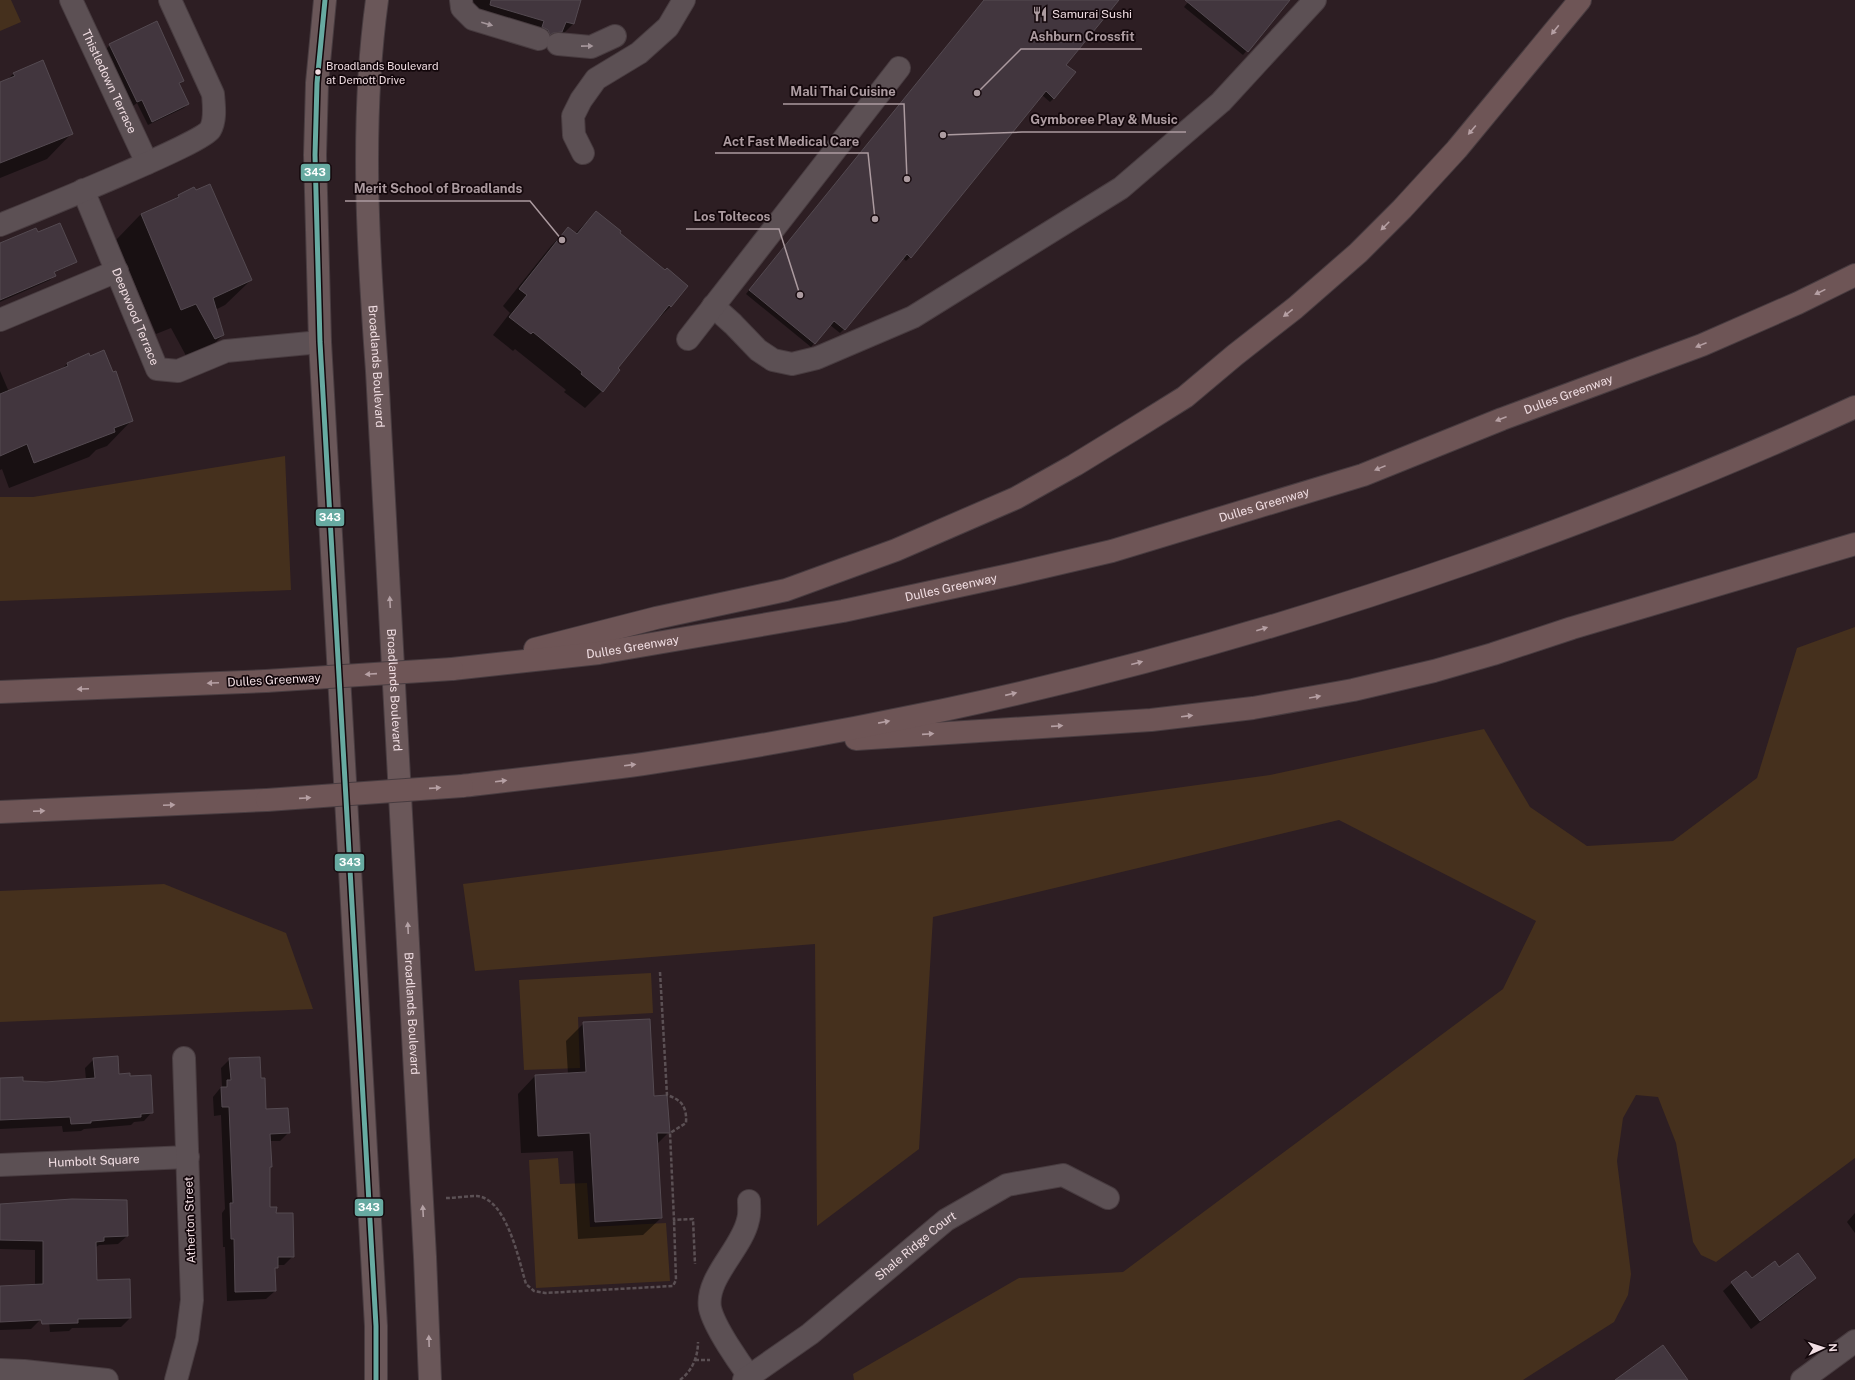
<svg xmlns="http://www.w3.org/2000/svg" width="1855" height="1380" font-family="'Public Sans',sans-serif">
<style>
.green{fill:#45301d}
.shadow{fill:#0007}
.building{fill:#42363e;stroke:#544a51}
.lines{fill:none;stroke-linecap:round;stroke-linejoin:round}
.minor-casing{stroke:#483c40;stroke-width:24}
.major-casing{stroke:#483c40;stroke-width:24}
.highway-casing{stroke:#483c40;stroke-width:24}
.path{stroke:#5b5054;stroke-width:2.5;stroke-dasharray:4 2;stroke-linecap:butt}
.minor{stroke:#5c5054;stroke-width:22}
.major{stroke:#6a5759;stroke-width:22}
.highway{stroke:#6e5556;stroke-width:22}
.highway-bridge-casing{stroke:#483c40;stroke-width:24;stroke-linecap:butt}
.highway-bridge{stroke:#6e5556;stroke-width:22}
.bus-1-casing{stroke:#13070b;stroke-width:8}
.bus-1{stroke:#67aaa1;stroke-width:5}
.oneway{fill:#a6979c}
.oneway2{fill:#b6a0a4}
.oneway3{fill:#b4a1a5}
.bus-dot{fill:#f1dee3;stroke:#13070b;stroke-width:1.5}
.labels{text-anchor:middle;stroke-width:3.5;stroke-linejoin:round;paint-order:stroke}
.bus-label{font-size:11px;fill:#f1dee3;stroke:#13070b;text-anchor:start}
.poi-label{font-size:12px;fill:#f1dee3;stroke:#13070b;text-anchor:start}
.street-label{font-size:12px;fill:#f1dee3;stroke:#13070b}
.leader{fill:none;stroke:#ac9ba0;stroke-width:1.5}
.callout-dot{fill:#ac9ba0;stroke:#13070b;stroke-width:1.5}
.callout-label{font-size:13px;text-anchor:middle;font-weight:bold;fill:#ac9ba0;stroke:#13070b;stroke-width:3.5;stroke-linejoin:round;paint-order:stroke}
.line-badge{stroke:#13070b;stroke-width:1.5}
.badge-label{font-size:11px;text-anchor:middle;font-weight:bold;fill:#fff}
</style>
<rect width="100%" height="100%" fill="#2d1e23"/>
<!-- green -->
<g class="green">
<polygon points="0,0 11,0 21,22 0,31"/>
<polygon points="285,456 291,590 0,601 0,497 33,497"/>
<polygon points="1855,627 1855,1158 1716,1262 1701,1255 1693,1242 1676,1143 1658,1097 1636,1095 1623,1118 1617,1161 1631,1274 1628,1295 1614,1322 1523,1380 854,1380 853,1374 1019,1278 1123,1272 1503,989 1536,921 1339,820 933,917 919,1149 817,1226 815,944 475,971 463,884 719,851 1270,775 1484,729 1530,807 1587,846 1673,841 1757,778 1797,648"/>
<polygon points="164,884 286,933 313,1009 0,1022 0,891"/>
<polygon points="651,973 653,1013 578,1017 580,1068 524,1070 519,980"/>
<polygon points="558,1158 560,1184 587,1183 590,1227 666,1223 670,1281 536,1288 529,1160"/>
</g>
<!-- shadow -->
<g class="shadow">
<polygon points="458,0 580,0 573,24 561,36 549,44"/>
<polygon points="985,0 1117,0 1065,65 1054,98 1050,102 1042,95 910,257 906,261 903,258 844,329 840,333 830,325 811,347 746,294"/>
<polygon points="1190,0 1289,0 1243,55 1184,7"/>
<polygon points="110,45 183,80 179,85 188,104 184,108 148,125 137,103 133,106 106,49"/>
<polygon points="14,73 72,133 47,159 0,178 0,83 7,80"/>
<polygon points="179,195 251,280 225,305 215,310 223,335 198,360 190,363 171,328 156,334 116,240 141,214 174,200"/>
<polygon points="596,212 618,234 671,306 653,324 617,368 602,391 585,408 564,392 566,390 515,349 513,351 493,335 510,313 503,306 551,246 568,228 575,234"/>
<polygon points="37,234 75,261 71,265 53,273 54,276 50,280 0,302 0,244"/>
<polygon points="90,357 132,420 107,446 96,450 89,457 9,488 2,469 0,470 0,371 9,392 61,370 67,364"/>
<polygon points="584,1023 653,1097 669,1132 657,1144 661,1218 643,1235 578,1239 573,1151 521,1153 518,1094 535,1076 568,1074 566,1041"/>
<polygon points="94,1059 118,1075 152,1112 144,1121 134,1122 131,1125 84,1129 81,1131 63,1132 62,1126 0,1129 0,1079 22,1082 46,1082 86,1080 85,1068"/>
<polygon points="230,1059 260,1079 265,1110 289,1132 280,1141 270,1141 271,1167 269,1168 269,1208 275,1214 293,1256 284,1265 277,1265 274,1271 275,1291 266,1299 227,1301 225,1247 223,1247 222,1213 225,1209 221,1115 214,1116 213,1097 222,1086 221,1068"/>
<polygon points="0,1205 127,1236 118,1244 99,1245 95,1248 96,1281 130,1318 121,1327 72,1328 69,1331 50,1332 46,1290 40,1320 31,1329 0,1330 0,1287 35,1285 35,1250 0,1249"/>
<polygon points="1855,1213 1855,1233 1847,1222"/>
<polygon points="1779,1268 1814,1278 1806,1287 1751,1329 1723,1291 1732,1283 1752,1280"/>
</g>
<!-- building -->
<g class="building">
<polygon points="491,0 581,0 574,24 566,22 562,32 553,33 550,35 548,30 542,27 544,21 490,5"/>
<polygon points="984,0 1119,0 1066,65 1076,72 1054,99 1046,91 911,258 907,254 845,330 834,321 815,344 749,290"/>
<polygon points="1185,0 1290,0 1248,52"/>
<polygon points="157,21 184,81 179,83 189,104 152,122 142,100 137,102 109,44"/>
<polygon points="43,60 73,134 0,163 0,82 15,76 13,73"/>
<polygon points="210,184 252,280 213,298 224,335 215,339 196,304 181,310 141,214 179,197 178,195 194,187 196,190"/>
<polygon points="596,211 621,231 620,233 665,270 667,268 688,286 671,307 669,305 618,368 620,370 603,392 581,374 582,372 533,332 531,334 509,317 527,295 519,289 568,227 577,234"/>
<polygon points="60,223 77,262 54,272 56,276 0,300 0,243 36,228 38,232"/>
<polygon points="104,350 113,372 116,371 133,421 114,428 115,432 34,463 27,444 0,456 0,394 68,366 67,363 89,353 90,356"/>
<polygon points="650,1019 654,1096 667,1095 670,1133 657,1133 662,1218 595,1222 590,1133 538,1136 535,1075 586,1072 583,1022"/>
<polygon points="118,1056 119,1074 130,1073 130,1076 151,1075 153,1113 141,1114 141,1117 91,1121 91,1123 71,1124 70,1117 0,1120 0,1078 23,1077 23,1081 46,1082 95,1078 93,1058"/>
<polygon points="260,1057 261,1078 265,1078 266,1109 288,1108 290,1133 270,1134 272,1167 270,1167 270,1207 277,1207 276,1213 293,1213 294,1257 278,1257 278,1268 275,1268 276,1291 235,1292 234,1239 231,1239 230,1203 233,1203 229,1107 222,1107 221,1087 227,1087 227,1080 231,1080 229,1058"/>
<polygon points="72,1199 127,1200 128,1236 104,1237 104,1241 96,1242 97,1280 130,1279 131,1318 78,1319 78,1323 42,1324 41,1320 0,1322 0,1286 43,1284 43,1241 0,1240 0,1204"/>
<polygon points="1798,1253 1816,1278 1760,1321 1731,1282 1746,1271 1752,1278 1775,1261 1779,1267"/>
<polygon points="1663,1345 1688,1380 1615,1380"/>
</g>
<g class="lines">
<!-- minor casing -->
<g class="minor-casing">
<g id="minor">
<path id="s1" d="M71 0 147 163"/>
<polyline points="461,0 462,8 473,19 539,39"/>
<polyline points="558,44 591,47 615,36"/>
<polyline points="583,153 574,135 573,116 581,100 596,79 639,53 668,27 684,0"/>
<path id="s2" d="M83 190 157 369 178 371 226 351 320 342"/>
<path d="M0 225C27 214 203 143 210 130 216 120 214 106 213 94L170 0"/>
<polyline points="713,306 733,324 758,350 773,360 792,364 817,358 913,317 1121,188 1221,102 1315,0"/>
<polyline points="0,320 117,271"/>
<polyline points="688,339 899,68"/>
<path id="s3" d="M0 1165 188 1157"/>
<path d="M749 1201C749 1207 750 1214 748 1220 742 1249 705 1278 710 1308 714 1327 740 1364 752 1380"/>
<polyline points="0,1370 24,1371 107,1380"/>
<polyline points="176,1380 187,1339 192,1300 184,1058"/>
<path id="s4" d="M744 1380 810 1334 946 1220 1007 1185 1063 1175 1108 1198"/>
<polyline points="1802,1380 1855,1341"/>
</g>
</g>
<!-- major casing -->
<g class="major-casing">
<g id="major">
<polyline points="325,0 317,83 315,155 320,342 376,1326 376,1380"/>
<path id="s5" d="M377 0C360 123 368 248 377 371L425 1257 430 1380"/>
</g>
</g>
<!-- highway casing -->
<g class="highway-casing">
<g id="highway">
<polyline points="535,649 656,618 786,590 896,550 1016,498 1075,465 1137,427 1185,397 1235,355 1295,308 1358,253 1402,209 1457,149 1580,0"/>
<path id="s6" d="M452 669 599 653 843 611 1014 574 1112 551 1363 475 1502 419 1702 345 1798 303 1855 275"/>
<polyline points="0,692 266,681"/>
<polyline points="856,739 1151,720 1253,708 1353,690 1434,671 1493,654 1572,628 1855,544"/>
<path d="M462 786C522 779 583 772 643 764 744 749 844 731 944 710 1122 672 1298 622 1470 562 1600 516 1730 465 1855 407"/>
<polyline points="0,812 267,800"/>
</g>
</g>
<!-- path -->
<g class="path">
<path d="M660 972 667 1095C682 1100 687 1107 686 1123L670 1133 674 1220 693 1219 695 1264"/>
<path d="M446 1198C456 1198 467 1196 477 1196 507 1199 519 1261 526 1284L534 1291 545 1293 673 1286 676 1280 674 1220"/>
<polyline points="695,1360 710,1360"/>
<path d="M680 1380C692 1371 698 1357 698 1342"/>
</g>
<!-- minor -->
<use href="#minor" class="minor"/>
<!-- major -->
<use href="#major" class="major"/>
<!-- highway -->
<use href="#highway" class="highway"/>
<!-- highway-bridge casing -->
<g class="highway-bridge-casing">
<g id="highway-bridge">
<polyline points="266,681 452,669"/>
<polyline points="267,800 462,786"/>
</g>
</g>
<!-- highway-bridge -->
<use href="#highway-bridge" class="highway-bridge"/>
<!-- bus-1 casing -->
<g class="bus-1-casing">
<polyline id="bus-1" points="325,0 317,83 315,155 320,342 376,1326 376,1380"/>
</g>
<!-- bus-1 -->
<use href="#bus-1" class="bus-1"/>
</g>
<!-- one-way arrows -->
<defs><path id="oneway-solid" d="M-6-.8H1V-3.2L6.5 0L1 3.2V.8H-6Z"/></defs>
<g class="oneway">
<use href="#oneway-solid" transform="translate(487 24) rotate(16)"/>
<use href="#oneway-solid" transform="translate(587 46) rotate(-1)"/>
</g>
<g class="oneway2">
<use href="#oneway-solid" transform="translate(1555 30) rotate(129)"/>
<use href="#oneway-solid" transform="translate(1472 130) rotate(130)"/>
<use href="#oneway-solid" transform="translate(1385 226) rotate(135)"/>
<use href="#oneway-solid" transform="translate(1820 292) rotate(154)"/>
<use href="#oneway-solid" transform="translate(1288 313) rotate(142)"/>
<use href="#oneway-solid" transform="translate(1701 345) rotate(158)"/>
<use href="#oneway-solid" transform="translate(1501 419) rotate(159)"/>
<use href="#oneway-solid" transform="translate(1380 468) rotate(158)"/>
<use href="#oneway-solid" transform="translate(1262 629) rotate(-17)"/>
<use href="#oneway-solid" transform="translate(1137 663) rotate(-15)"/>
<use href="#oneway-solid" transform="translate(371 674) rotate(176)"/>
<use href="#oneway-solid" transform="translate(213 683) rotate(178)"/>
<use href="#oneway-solid" transform="translate(83 689) rotate(178)"/>
<use href="#oneway-solid" transform="translate(1011 694) rotate(-13)"/>
<use href="#oneway-solid" transform="translate(1315 697) rotate(-10)"/>
<use href="#oneway-solid" transform="translate(1187 716) rotate(-7)"/>
<use href="#oneway-solid" transform="translate(884 722) rotate(-11)"/>
<use href="#oneway-solid" transform="translate(1057 726) rotate(-4)"/>
<use href="#oneway-solid" transform="translate(928 734) rotate(-4)"/>
<use href="#oneway-solid" transform="translate(630 765) rotate(-7)"/>
<use href="#oneway-solid" transform="translate(501 781) rotate(-7)"/>
<use href="#oneway-solid" transform="translate(435 788) rotate(-4)"/>
<use href="#oneway-solid" transform="translate(305 798) rotate(-4)"/>
<use href="#oneway-solid" transform="translate(169 805) rotate(-3)"/>
<use href="#oneway-solid" transform="translate(39 811) rotate(-3)"/>
</g>
<g class="oneway3">
<use href="#oneway-solid" transform="translate(390 602) rotate(-93)"/>
<use href="#oneway-solid" transform="translate(408 928) rotate(-93)"/>
<use href="#oneway-solid" transform="translate(423 1211) rotate(-93)"/>
<use href="#oneway-solid" transform="translate(429 1341) rotate(-92)"/>
</g>
<!-- icons -->
<defs>
<g id="restaurant-bare" transform="scale(1.2)"><path d="M-5-6h1v4h1v-4h1v4h1v-4h1v5L-1.5 .5V6h-2V.5L-5-1ZM5-6V6H3V1.5H1.5Q1.5-4 5-6Z" fill="#ac9ba0" stroke="#13070b" stroke-width="2.5" paint-order="stroke"/></g>
</defs>
<g fill-rule="evenodd">
<use href="#restaurant-bare" x="1040" y="14"/>
</g>
<!-- markers -->
<circle class="bus-dot" cx="318" cy="72" r="3.5"/>
<g class="labels">
<!-- bus labels -->
<g class="bus-label">
<text x="326" y="70">Broadlands Boulevard<tspan x="326" dy="14">at Demott Drive</tspan></text>
</g>
<!-- poi labels -->
<g class="poi-label">
<text x="1052" y="18">Samurai Sushi</text>
</g>
<!-- street labels -->
<g class="street-label">
<text dy="4" stroke="none"><textPath href="#s1" startOffset="90">Thistledown Terrace</textPath></text>
<text dy="4" stroke="none"><textPath href="#s2" startOffset="137">Deepwood Terrace</textPath></text>
<text dy="4" stroke="none"><textPath href="#s5" startOffset="367">Broadlands Boulevard</textPath></text>
<text dy="4" stroke="none"><textPath href="#s6" startOffset="1154">Dulles Greenway</textPath></text>
<text dy="4" stroke="none"><textPath href="#s6" startOffset="830">Dulles Greenway</textPath></text>
<text dy="4" stroke="none"><textPath href="#s6" startOffset="506">Dulles Greenway</textPath></text>
<text dy="4" stroke="none"><textPath href="#s6" startOffset="182">Dulles Greenway</textPath></text>
<text transform="translate(274 680) rotate(-3)" y="4">Dulles Greenway</text>
<text dy="4" stroke="none"><textPath href="#s5" startOffset="691">Broadlands Boulevard</textPath></text>
<text dy="4" stroke="none"><textPath href="#s5" startOffset="1015">Broadlands Boulevard</textPath></text>
<text dy="4" stroke="none"><textPath href="#s3" startOffset="94">Humbolt Square</textPath></text>
<text transform="translate(190 1220) rotate(-92)" y="4">Atherton Street</text>
<text dy="4" stroke="none"><textPath href="#s4" startOffset="218">Shale Ridge Court</textPath></text>
</g>
</g>
<!-- callouts -->
<path class="leader" d="M977 93L1021 49H1142M907 179L904 104H783M943 135L1022 132H1186M875 219L868 153H715M562 240L530 201H345M800 295L779 229H686"/>
<g class="callout-dot">
<circle cx="977" cy="93" r="4"/>
<circle cx="907" cy="179" r="4"/>
<circle cx="943" cy="135" r="4"/>
<circle cx="875" cy="219" r="4"/>
<circle cx="562" cy="240" r="4"/>
<circle cx="800" cy="295" r="4"/>
</g>
<g class="callout-label">
<text x="1082" y="41">Ashburn Crossfit</text>
<text x="843" y="96">Mali Thai Cuisine</text>
<text x="1104" y="124">Gymboree Play &amp; Music</text>
<text x="791" y="146">Act Fast Medical Care</text>
<text x="438" y="193">Merit School of Broadlands</text>
<text x="732" y="221">Los Toltecos</text>
</g>
<g class="line-badge">
<rect x="300" y="163" width="31" height="19" rx="4" fill="#67aaa1"/>
<rect x="315" y="508" width="30" height="19" rx="4" fill="#67aaa1"/>
<rect x="334" y="853" width="31" height="19" rx="4" fill="#67aaa1"/>
<rect x="354" y="1198" width="30" height="19" rx="4" fill="#67aaa1"/>
</g>
<g class="badge-label">
<text x="315" y="176">343</text>
<text x="330" y="521">343</text>
<text x="350" y="866">343</text>
<text x="369" y="1211">343</text>
</g>
<!-- north arrow -->
<g transform="translate(1823 1348) rotate(87)" stroke="#13070b" stroke-width="3" paint-order="stroke">
<path d="M0-3L7 15L0 10L-7 15Z" fill="#f1dee3"/>
<text y="-6" font-size="11" font-weight="bold" text-anchor="middle" fill="#f1dee3">N</text>
</g>
</svg>
